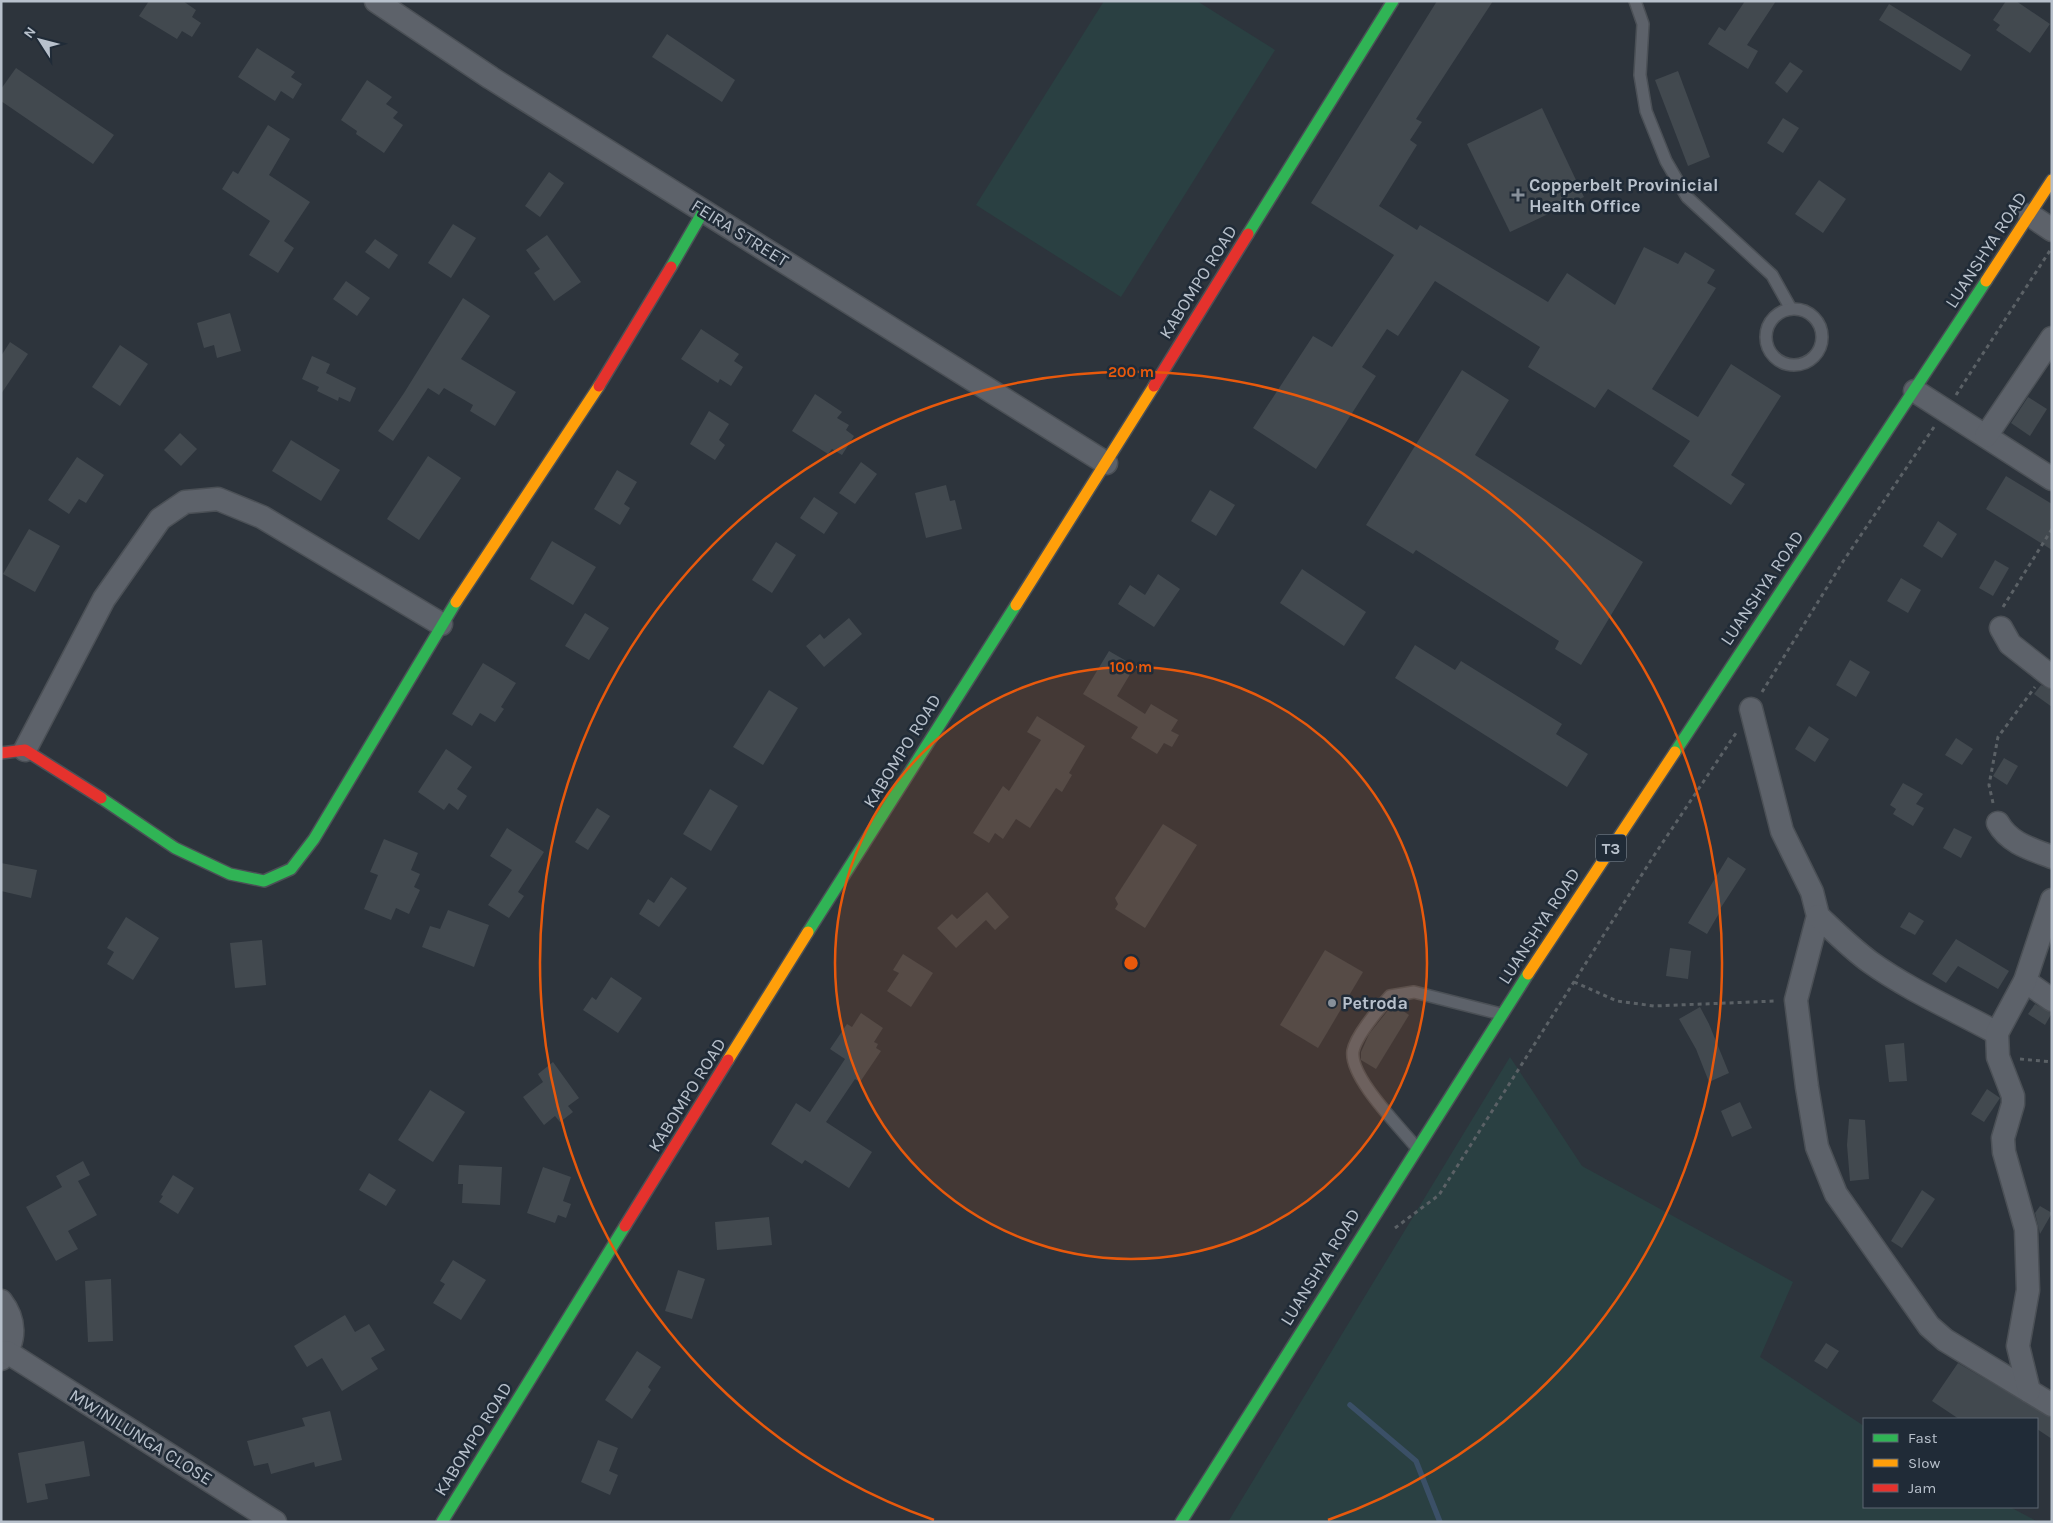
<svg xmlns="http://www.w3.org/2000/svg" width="2053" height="1523" font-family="Karla,sans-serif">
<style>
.green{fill:#2a4042}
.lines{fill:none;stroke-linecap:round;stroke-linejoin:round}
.stream{stroke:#3b5067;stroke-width:5.5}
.building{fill:#42494f}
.lane-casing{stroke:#4b5056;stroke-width:14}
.street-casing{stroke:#4b5056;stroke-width:25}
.fast-casing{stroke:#4b5056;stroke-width:14}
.slow-casing{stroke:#4b5056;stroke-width:14}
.jam-casing{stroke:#4b5056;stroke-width:14}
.path{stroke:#5b6166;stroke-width:3;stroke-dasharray:4 4;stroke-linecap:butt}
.lane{stroke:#5d626a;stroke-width:11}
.street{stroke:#5d626a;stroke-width:22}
.fast{stroke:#30b455;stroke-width:11}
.slow{stroke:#ff9f0a;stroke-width:11}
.jam{stroke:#e5322d;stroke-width:11}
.ring{fill:none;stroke:#e8590c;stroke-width:2.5}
.poi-dot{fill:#87909a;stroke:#202b37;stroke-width:2}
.labels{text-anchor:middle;stroke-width:5;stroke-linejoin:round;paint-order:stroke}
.shield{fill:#202b37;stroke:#8a949f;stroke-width:1}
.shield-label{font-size:16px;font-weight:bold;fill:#b8c1cc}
.poi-label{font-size:18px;font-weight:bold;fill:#b8c1cc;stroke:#202b37;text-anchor:start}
.street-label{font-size:18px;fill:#b8c1cc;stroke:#202b37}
.centre{fill:#e8590c;stroke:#202b37;stroke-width:2.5}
.ring-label{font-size:15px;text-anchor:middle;font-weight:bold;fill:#e8590c;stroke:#202b37;stroke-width:5;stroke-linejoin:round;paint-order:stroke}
</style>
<rect width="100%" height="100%" fill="#2d343c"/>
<!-- green -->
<g class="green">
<polygon points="1104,1 1197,1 1275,50 1121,297 976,205"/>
<polygon points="1510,1057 1582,1166 1793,1282 1760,1357 1864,1426 1864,1507 2010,1507 2038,1522 1228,1522"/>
</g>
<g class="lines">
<!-- stream -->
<polyline class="stream" points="1350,1405 1416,1461 1440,1522"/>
</g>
<!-- building -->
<g class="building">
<polygon points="149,1 183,1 196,10 192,17 201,23 192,37 182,31 177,39 139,16"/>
<polygon points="1437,1 1493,1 1416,119 1422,122 1410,140 1417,145 1379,206 1417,230 1420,225 1548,302 1567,273 1615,305 1644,247 1678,264 1685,252 1715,270 1707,283 1716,288 1652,389 1698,417 1731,364 1781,396 1731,475 1745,484 1731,505 1673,466 1690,441 1608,389 1595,408 1528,367 1540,347 1435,281 1398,336 1387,329 1362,367 1376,376 1316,469 1253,428 1313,336 1332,347 1394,255 1311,203"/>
<polygon points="1745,1 1776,1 1747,45 1758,51 1748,69 1708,44 1719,27 1725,31"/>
<polygon points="2006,1 2016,1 2050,24 2030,53 1996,30 2000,25 1993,20"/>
<polygon points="1889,4 1971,55 1961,71 1879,20"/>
<polygon points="667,34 735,80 722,102 652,57"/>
<polygon points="257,48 295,72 291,77 302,84 293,99 281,91 275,101 238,77"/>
<polygon points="1790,62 1803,71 1787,93 1775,83"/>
<polygon points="16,68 114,135 93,164 1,101 1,89"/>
<polygon points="1678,71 1710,157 1688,166 1655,80"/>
<polygon points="367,80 392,97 386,104 398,112 393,118 403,125 384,153 356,134 357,131 341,120"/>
<polygon points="1542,108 1584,197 1510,232 1467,144"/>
<polygon points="1783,118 1799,128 1783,153 1767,143"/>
<polygon points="268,125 290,139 269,175 310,202 284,241 294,248 278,273 249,255 270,221 222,189 233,171 238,174"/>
<polygon points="549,172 564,183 540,217 525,206"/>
<polygon points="1819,180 1846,199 1823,233 1795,214"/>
<polygon points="453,224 476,238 451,278 428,263"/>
<polygon points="547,235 581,282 554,301 534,273 540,269 526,250"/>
<polygon points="375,239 398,255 389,269 365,252"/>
<polygon points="346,281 370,298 357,316 333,299"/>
<polygon points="463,298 490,316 461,359 516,392 495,426 470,411 473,405 444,388 439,395 428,388 393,441 378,431 404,393"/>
<polygon points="230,313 241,351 217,358 214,345 204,348 197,323"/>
<polygon points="701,329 739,354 734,361 743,367 731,386 720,379 718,383 681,359"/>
<polygon points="10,342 28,354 1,394 1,356"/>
<polygon points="120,345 148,364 120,406 92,387"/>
<polygon points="312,356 330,364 326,373 356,388 350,402 339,397 338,401 317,391 319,387 302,379"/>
<polygon points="1462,370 1509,400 1475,455 1643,562 1581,665 1555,649 1559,641 1416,550 1413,554 1366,525"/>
<polygon points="815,394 842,412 837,418 849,425 846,430 854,436 842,455 832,449 828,454 792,431"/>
<polygon points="2028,397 2047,409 2030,436 2011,423"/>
<polygon points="709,411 729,424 719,440 725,445 715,460 690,444"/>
<polygon points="180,433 197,449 181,466 164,450"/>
<polygon points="291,440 340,470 321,501 272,471"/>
<polygon points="428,456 461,478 419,540 387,519"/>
<polygon points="77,457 104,475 86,503 79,499 69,514 48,500"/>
<polygon points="861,462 877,474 855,504 839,493"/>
<polygon points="617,470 637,482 624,504 630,508 620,525 594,509"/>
<polygon points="2006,476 2052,504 2052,550 1986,509"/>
<polygon points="946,485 950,501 955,500 962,529 926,538 915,493"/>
<polygon points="1210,490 1235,505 1216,536 1191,521"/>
<polygon points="814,497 838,513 824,534 800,518"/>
<polygon points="1938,521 1957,534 1942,558 1923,546"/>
<polygon points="29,529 60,546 35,592 3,574"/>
<polygon points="552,541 596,567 573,605 530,579"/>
<polygon points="776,542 796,555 772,593 752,580"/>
<polygon points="1995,560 2009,568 1993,596 1979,588"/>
<polygon points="1302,569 1366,612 1344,646 1280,603"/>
<polygon points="1158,574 1180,589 1154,627 1118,604 1130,585 1145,595"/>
<polygon points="1901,578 1921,590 1908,613 1887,601"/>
<polygon points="585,613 609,628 589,660 565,646"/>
<polygon points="849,618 862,634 824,667 806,646 820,634 824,639"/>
<polygon points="1415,645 1455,670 1461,661 1562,724 1556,734 1588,754 1567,787 1395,678"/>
<polygon points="1109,651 1135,666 1117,696 1145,714 1151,704 1178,720 1171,731 1179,735 1172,747 1164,743 1157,754 1131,738 1138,727 1083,694"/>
<polygon points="1850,660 1870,672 1856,697 1836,685"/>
<polygon points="483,663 516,683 501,707 504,709 495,722 480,713 472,726 452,714"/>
<polygon points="2041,685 2052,690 2052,707 2034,694"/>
<polygon points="769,690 798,708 763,765 733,747"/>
<polygon points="1037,716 1085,746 1069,773 1072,775 1062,792 1056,788 1030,828 1016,819 1003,839 995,833 989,843 973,833 1003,786 1009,791 1041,740 1027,732"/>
<polygon points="1809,726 1829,739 1815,762 1795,749"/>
<polygon points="1956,738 1973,749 1962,765 1945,755"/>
<polygon points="446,749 472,767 457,789 467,796 458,810 449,803 444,810 418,792"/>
<polygon points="2004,758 2018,766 2007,785 1993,776"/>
<polygon points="1903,783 1923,794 1916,804 1924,808 1913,826 1893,814 1896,809 1890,805"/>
<polygon points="710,789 738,806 711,851 683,834"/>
<polygon points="597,808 610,816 588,850 575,842"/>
<polygon points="1163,824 1197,845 1145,928 1115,909 1118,904 1115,898"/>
<polygon points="507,828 544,852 518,892 524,896 509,918 488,905 512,870 490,856"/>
<polygon points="1954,828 1972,837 1961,858 1943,848"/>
<polygon points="384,839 418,853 411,870 420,874 414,887 420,890 409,914 396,908 391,920 364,909 378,875 370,872"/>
<polygon points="1728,857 1746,869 1720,909 1721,910 1707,934 1688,923"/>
<polygon points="1,863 37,870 31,898 1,891"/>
<polygon points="671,877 687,888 659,927 639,914 648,899 654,903"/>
<polygon points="987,892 1009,917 995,930 986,920 956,948 937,928 952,914 957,919"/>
<polygon points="448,910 489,925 474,967 422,947 430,926 440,929"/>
<polygon points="1909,912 1924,921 1915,935 1900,927"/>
<polygon points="126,917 159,938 133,980 107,964 114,952 107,948"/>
<polygon points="1956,939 2009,971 1998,989 1958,966 1946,983 1932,974"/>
<polygon points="262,940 266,985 235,988 230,943"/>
<polygon points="1670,948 1691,951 1688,979 1666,976"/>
<polygon points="1325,950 1363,972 1318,1048 1280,1025"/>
<polygon points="903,954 933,973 911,1007 887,991 899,973 893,970"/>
<polygon points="611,977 642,998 618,1033 583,1010 592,997 596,1000"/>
<polygon points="1393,1004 1409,1015 1376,1069 1361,1060 1361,1052 1369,1034"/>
<polygon points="2035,1004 2052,1013 2045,1025 2028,1014"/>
<polygon points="1700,1007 1709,1024 1729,1073 1709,1082 1696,1049 1679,1019"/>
<polygon points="861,1013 883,1028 874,1042 878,1044 876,1048 881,1051 860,1082 855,1079 826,1122 872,1152 849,1188 805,1160 802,1164 771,1144 796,1103 810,1112 845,1059 830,1049 847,1024 852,1027"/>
<polygon points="1904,1043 1907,1081 1889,1082 1885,1045"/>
<polygon points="553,1062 579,1098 568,1106 573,1112 560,1122 555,1116 544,1125 523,1097 543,1082 538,1074"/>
<polygon points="1987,1089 2000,1098 1984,1122 1971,1114"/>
<polygon points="430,1090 465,1112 433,1162 398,1140"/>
<polygon points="1740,1102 1752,1128 1732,1137 1721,1111"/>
<polygon points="1849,1119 1865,1120 1869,1179 1850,1181 1847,1145"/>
<polygon points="83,1161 90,1175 78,1181 97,1215 68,1231 78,1249 56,1261 26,1207 62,1187 56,1176"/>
<polygon points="459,1165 502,1167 500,1205 462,1203 463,1184 458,1184"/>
<polygon points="543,1167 571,1177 563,1201 571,1204 566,1218 558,1215 555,1223 527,1213"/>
<polygon points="369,1173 396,1190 386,1206 359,1190"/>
<polygon points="173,1175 194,1188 178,1214 159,1202 163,1196 161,1195"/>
<polygon points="1922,1190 1935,1199 1902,1248 1891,1241"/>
<polygon points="2040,1206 2052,1213 2040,1234 2035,1213"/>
<polygon points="769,1217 772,1245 717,1250 715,1222"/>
<polygon points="453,1260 486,1280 461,1320 433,1303 445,1284 440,1281"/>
<polygon points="678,1270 705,1279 692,1319 665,1311"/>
<polygon points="111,1279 113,1341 88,1342 85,1281"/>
<polygon points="345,1315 355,1332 369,1324 385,1350 371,1358 378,1369 342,1391 322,1358 307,1367 294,1346"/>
<polygon points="1826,1343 1839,1351 1827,1369 1814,1361"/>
<polygon points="637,1351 661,1367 648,1387 651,1390 632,1419 605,1400"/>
<polygon points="1958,1363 2052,1418 2052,1439 2037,1429 2037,1419 1959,1419 1932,1401"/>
<polygon points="330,1411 342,1460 315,1467 314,1462 271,1474 268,1463 254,1466 247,1441 305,1426 302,1418"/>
<polygon points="598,1440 618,1448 609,1471 618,1475 610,1495 581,1482"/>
<polygon points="84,1441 90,1476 45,1484 48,1499 27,1503 18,1453"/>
</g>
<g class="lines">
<!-- lane casing -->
<g class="lane-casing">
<g id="lane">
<polyline points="1635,1 1643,24 1640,75 1646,111 1666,161 1687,197 1772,275 1791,309"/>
<circle cx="1794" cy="337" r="28"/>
<path d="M1416 1147C1400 1127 1349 1077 1353 1051 1356 1035 1379 1009 1390 996L1414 992 1501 1014"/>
</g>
</g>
<!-- street casing -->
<g class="street-casing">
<g id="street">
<polyline points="376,1 491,78 1106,463"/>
<polyline points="2030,215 2052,230"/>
<polyline points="1915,391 2052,479"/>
<polyline points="1986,436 2052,338"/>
<polyline points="2001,628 2010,644 2052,677"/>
<polyline points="1751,709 1782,831 1812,892 1818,916 1796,1000 1807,1087 1817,1147 1836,1194 1929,1326 1945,1340 2052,1405"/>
<polyline points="25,750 104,599 160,519 185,502 218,499 262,517 441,624"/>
<path d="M1998 823C2009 843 2031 849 2052 857"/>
<path d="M1818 916C1835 932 1851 948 1870 962 1909 990 1955 1010 1997 1033"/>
<polyline points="2025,981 2052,1000"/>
<path d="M1 1301C15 1319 17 1341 1 1359"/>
<polyline points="7,1352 275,1522"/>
<polyline points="2029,1391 2018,1346 2028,1290 2026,1229 2004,1152 2003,1138 2013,1104 2013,1096 1998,1057 1997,1033 2025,981 2052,900"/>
</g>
</g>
<!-- fast casing -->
<g class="fast-casing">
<g id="fast">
<polyline points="1248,234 1393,1"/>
<polyline points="671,267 704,210"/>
<polyline points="1675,752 1986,281"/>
<polyline points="101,798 175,848 230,874 264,881 291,869 314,839 456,602"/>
<polyline points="808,932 1016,605"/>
<polyline points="442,1522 625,1226"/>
<polyline points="1181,1522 1528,974"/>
</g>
</g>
<!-- slow casing -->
<g class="slow-casing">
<g id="slow">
<polyline points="1986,281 2052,180"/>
<polyline points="456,602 599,386"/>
<polyline points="1016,605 1154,386"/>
<polyline points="1528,974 1675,752"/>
<polyline points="728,1060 808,932"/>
</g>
</g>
<!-- jam casing -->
<g class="jam-casing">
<g id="jam">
<polyline points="599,386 671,267"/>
<polyline points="1154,386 1248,234"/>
<polyline points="1,753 25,750 101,798"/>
<polyline points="625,1226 728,1060"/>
</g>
</g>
<!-- path -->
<g class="path">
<polyline points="1956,395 2051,249"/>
<polyline points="2003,607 2052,529"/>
<polyline points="1762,692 1844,560 1934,427"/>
<polyline points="1993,803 1989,785 1998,737 2035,687"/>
<polyline points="1574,982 1617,1001 1654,1006 1776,1001"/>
<polyline points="2020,1059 2052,1062"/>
<polyline points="1395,1228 1439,1195 1653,857 1736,733"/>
</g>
<!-- lane -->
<use href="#lane" class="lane"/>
<!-- street -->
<use href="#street" class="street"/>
<!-- fast -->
<use href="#fast" class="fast"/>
<!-- slow -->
<use href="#slow" class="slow"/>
<!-- jam -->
<use href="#jam" class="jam"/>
</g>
<!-- distance rings -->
<circle cx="1131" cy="963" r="296" fill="#e8590c" fill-opacity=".12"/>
<g class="ring">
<circle cx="1131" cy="963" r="296"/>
<path d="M934 1520A591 591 0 1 1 1328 1520"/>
</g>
<!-- markers -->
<g class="poi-dot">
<path d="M1515.5 187.5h5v5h5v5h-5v5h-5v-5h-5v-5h5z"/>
<circle cx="1332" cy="1003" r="5"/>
</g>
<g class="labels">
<!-- shield labels -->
<rect class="shield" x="1596" y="834.5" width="30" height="27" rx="4"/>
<g class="shield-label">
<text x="1611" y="854">T3</text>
</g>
<!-- poi labels -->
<g class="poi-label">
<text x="1529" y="191">Copperbelt Provinicial<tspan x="1529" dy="21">Health Office</tspan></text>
<text x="1342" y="1009">Petroda</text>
</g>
<!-- street labels -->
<g class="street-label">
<text transform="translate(740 233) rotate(32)" y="6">FEIRA STREET</text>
<text transform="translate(1986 250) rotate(-57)" y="6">LUANSHYA ROAD</text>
<text transform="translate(1198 282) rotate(-58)" y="6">KABOMPO ROAD</text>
<text transform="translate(1762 588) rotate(-56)" y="6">LUANSHYA ROAD</text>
<text transform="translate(902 751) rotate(-58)" y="6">KABOMPO ROAD</text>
<text transform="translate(1539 926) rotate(-57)" y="6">LUANSHYA ROAD</text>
<text transform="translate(687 1095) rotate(-58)" y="6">KABOMPO ROAD</text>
<text transform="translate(1320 1267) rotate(-58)" y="6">LUANSHYA ROAD</text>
<text transform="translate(141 1437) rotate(32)" y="6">MWINILUNGA CLOSE</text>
<text transform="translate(473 1439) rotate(-58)" y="6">KABOMPO ROAD</text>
</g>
</g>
<circle cx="1131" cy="963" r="8" class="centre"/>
<g class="ring-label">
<text x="1131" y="377">200 m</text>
<text x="1131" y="672">100 m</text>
</g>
<!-- border -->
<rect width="2053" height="1523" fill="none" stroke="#b8c1cc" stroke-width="5"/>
<!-- legend -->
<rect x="1863" y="1418" width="175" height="90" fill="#202b37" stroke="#5d6773"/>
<rect x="1873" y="1434" width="25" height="8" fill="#30b455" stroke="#5d6773"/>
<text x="1908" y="1443" font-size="15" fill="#b8c1cc">Fast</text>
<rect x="1873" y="1459" width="25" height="8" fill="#ff9f0a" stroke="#5d6773"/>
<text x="1908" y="1468" font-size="15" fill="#b8c1cc">Slow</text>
<rect x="1873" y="1484" width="25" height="8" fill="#e5322d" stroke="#5d6773"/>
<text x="1908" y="1493" font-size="15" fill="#b8c1cc">Jam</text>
<!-- north arrow -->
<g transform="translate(40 40) rotate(306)" stroke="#202b37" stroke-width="4" paint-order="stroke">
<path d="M0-4L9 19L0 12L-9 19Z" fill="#b8c1cc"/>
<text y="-8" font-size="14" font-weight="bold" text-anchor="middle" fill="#b8c1cc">N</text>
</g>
</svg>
